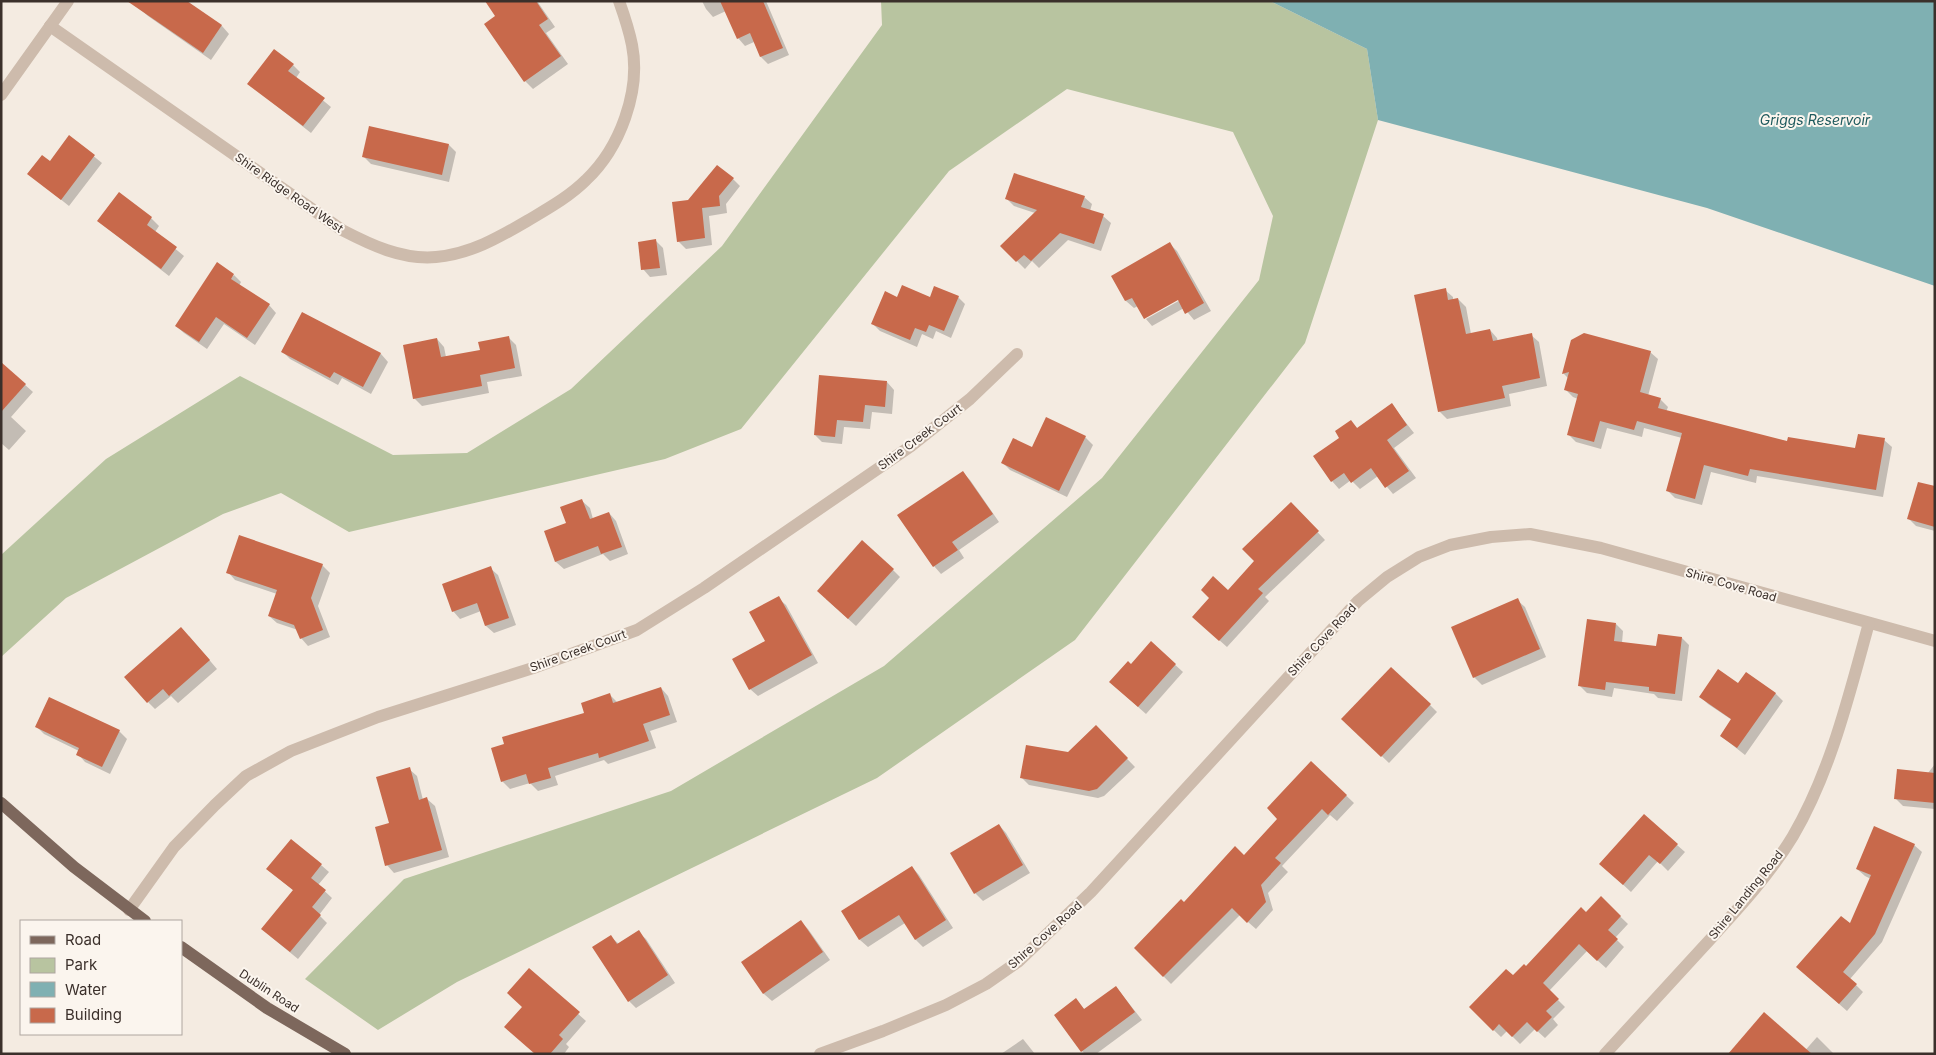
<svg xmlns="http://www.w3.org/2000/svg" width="1936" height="1055" font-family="Inter,sans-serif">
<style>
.green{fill:#b8c4a0}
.water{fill:#7fb0b2}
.shadow{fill:#0003}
.building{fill:#c8694b}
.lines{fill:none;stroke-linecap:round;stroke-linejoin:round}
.minor{stroke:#cdbbac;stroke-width:12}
.major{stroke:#7d675c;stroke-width:12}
.labels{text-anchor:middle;stroke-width:4;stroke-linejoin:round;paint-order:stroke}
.street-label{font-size:12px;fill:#3b302b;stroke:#fbf5ee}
.water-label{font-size:14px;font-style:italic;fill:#1f5a5e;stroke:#fbf5ee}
</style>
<rect width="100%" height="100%" fill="#f4ebe1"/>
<!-- green -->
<polygon class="green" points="881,1 1270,1 1367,49 1378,120 1305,343 1075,640 877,778 457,982 378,1030 305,979 404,879 671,791 884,666 1102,478 1259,280 1273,216 1233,132 1067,89 949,171 741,429 665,459 349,532 281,493 223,514 66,598 1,657 1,555 106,459 240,376 393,455 467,453 571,389 722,246 882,25"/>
<!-- water -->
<polygon class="water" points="1270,1 1935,1 1935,286 1707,208 1378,120 1367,49"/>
<!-- shadow -->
<g class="shadow">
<polygon points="185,1 222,26 229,34 211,60 148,16 140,9"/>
<polygon points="486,1 537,1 555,27 546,33 568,64 533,89 525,81 486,25 497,17"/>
<polygon points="702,1 766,1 789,55 768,64 761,57 754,42 745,46 738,38 726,11 713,17 706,9"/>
<polygon points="293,65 300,72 296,78 331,107 311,133 249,84"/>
<polygon points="70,137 102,163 69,206 29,174 50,163"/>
<polygon points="449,145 456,152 449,182 371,164 364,157"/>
<polygon points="733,179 740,186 726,204 727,213 709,216 712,245 686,249 678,241 689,201"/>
<polygon points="119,194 151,218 159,226 155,232 184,256 169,276 98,221"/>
<polygon points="1084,197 1092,204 1090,211 1103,216 1111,223 1101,251 1068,240 1039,268 1032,261 1025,269 1002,246 1035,213 1014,206 1007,199"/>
<polygon points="656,241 663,248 667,275 650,277 643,269"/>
<polygon points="1170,244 1177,251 1211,311 1194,320 1184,308 1152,326 1146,319 1184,298 1183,296 1145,317 1145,319 1138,306 1134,308 1126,301 1113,276"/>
<polygon points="234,275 241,282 239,286 269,305 276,313 255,345 224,324 207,349 184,333 176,326"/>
<polygon points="1445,290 1453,297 1453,300 1458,299 1466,307 1471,334 1490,330 1497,338 1498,342 1531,335 1539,342 1547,386 1509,394 1511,406 1447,419 1439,411"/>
<polygon points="958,297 965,304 951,338 936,331 933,339 922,334 917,347 880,331 873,324 898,298"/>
<polygon points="303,313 381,354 388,362 371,394 342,378 338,385 290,359 282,351"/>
<polygon points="508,337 516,345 522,376 487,382 489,393 422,406 414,398 437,339 444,347 446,357 481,351"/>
<polygon points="1650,352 1658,359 1648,396 1660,399 1668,407 1666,412 1788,442 1856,450 1884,440 1892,447 1883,497 1757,476 1756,483 1711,472 1702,505 1675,498 1668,491 1682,438 1644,428 1642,437 1607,428 1601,449 1576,442 1569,435 1578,399 1573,397 1566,390 1569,379 1563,373"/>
<polygon points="5,367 33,392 11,417 26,431 9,450 1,443 1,371"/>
<polygon points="887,382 894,390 892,414 872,412 870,429 844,427 842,444 822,442 815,435"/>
<polygon points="1392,405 1414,433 1394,448 1416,478 1393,494 1378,476 1360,489 1351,480 1339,489 1332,481 1341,438 1351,422 1358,429"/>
<polygon points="1085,437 1093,445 1067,497 1010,470 1003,463 1032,449"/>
<polygon points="962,472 970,480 999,522 959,550 964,558 941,574 934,566"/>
<polygon points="1935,488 1935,531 1916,526 1909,519"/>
<polygon points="582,501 590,508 593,519 609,513 616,521 628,554 610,561 603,554 564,569 556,562 545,532 568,524"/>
<polygon points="1291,504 1325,540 1265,597 1269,601 1227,647 1201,624 1255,561"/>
<polygon points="322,565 330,573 318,606 330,637 308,646 301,638 298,630 277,623 269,616 277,594 235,580 228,572"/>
<polygon points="490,568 498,575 516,625 494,633 486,626 481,611 460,619 453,611"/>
<polygon points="893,570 900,577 856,626 826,599"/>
<polygon points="778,598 786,605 818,663 758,696 750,689 767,641"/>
<polygon points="1517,600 1525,607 1546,657 1482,685 1474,677"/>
<polygon points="1616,624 1623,631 1622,643 1657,648 1682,638 1689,645 1682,701 1658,698 1654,694 1614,688 1612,697 1587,693 1580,686"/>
<polygon points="189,636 217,669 178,703 171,696 155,709 148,702"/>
<polygon points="1151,643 1183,672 1146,714 1118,689"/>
<polygon points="1739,685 1775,693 1783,701 1745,755 1721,736 1732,720 1708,704 1700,696"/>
<polygon points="661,688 668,696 677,722 650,731 656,748 608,764 604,760 555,776 558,785 538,791 530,783 510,789 502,781 610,695 618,703"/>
<polygon points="1430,705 1437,712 1389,763 1343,719"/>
<polygon points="36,726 119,731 127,739 110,774 85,762 78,754 79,751 44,734"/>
<polygon points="1096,727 1135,767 1104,796 1098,798 1029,785 1022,778 1068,754"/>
<polygon points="1312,763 1354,803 1337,821 1330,815 1282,866 1288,872 1268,893 1273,910 1256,929 1240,915 1171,984 1136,948 1184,904 1244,857 1279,819"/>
<polygon points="1935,764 1935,809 1903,806 1895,798 1928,773"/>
<polygon points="409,769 417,776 423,800 427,799 435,806 449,857 394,873 387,865 391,824"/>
<polygon points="999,825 1006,833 1030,873 983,901 975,893 952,853"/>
<polygon points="1677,845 1685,852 1668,871 1658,861 1631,892 1601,864"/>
<polygon points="1914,845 1922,852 1882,942 1850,979 1863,992 1847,1011 1805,974 1851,926 1871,879 1865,876 1857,869"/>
<polygon points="321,865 329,872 318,885 332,898 319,915 327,923 298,959 270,936 294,891 276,876"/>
<polygon points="912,867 919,875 953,928 923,947 916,940 905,923 868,947 860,940 842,911"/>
<polygon points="1601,898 1628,924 1615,938 1624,947 1606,968 1587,951 1549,991 1565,1007 1553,1019 1558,1025 1545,1038 1535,1029 1520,1044 1507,1031 1501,1037 1470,1007 1526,968 1586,914"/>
<polygon points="800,921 808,929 830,960 772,1001 764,994 742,963"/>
<polygon points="638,932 646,939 675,983 636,1008 629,1001 611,937 619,944"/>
<polygon points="529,970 586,1021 566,1044 569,1047 564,1054 535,1054 523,1007"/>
<polygon points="1116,987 1142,1020 1096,1054 1085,1054 1082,1051 1076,1000 1085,1010"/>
<polygon points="1817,1037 1834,1054 1802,1054"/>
<polygon points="1023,1039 1035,1054 1001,1054"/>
</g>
<!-- building -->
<g class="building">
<polygon points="127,1 187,1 222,25 203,53"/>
<polygon points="485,1 536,1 548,19 539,25 561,56 524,82 484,24 495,16"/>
<polygon points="720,1 763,1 783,48 760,57 750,33 737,39"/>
<polygon points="274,49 294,64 288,71 325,98 303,126 247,84"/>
<polygon points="369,126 449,144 442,175 362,157"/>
<polygon points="69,135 95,155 61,200 27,174 42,155 50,161"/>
<polygon points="717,165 734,178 719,196 720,206 702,208 705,238 677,242 672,202 688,200"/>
<polygon points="1014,173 1085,196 1081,207 1104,214 1094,244 1060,233 1031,261 1024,255 1016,262 1000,246 1037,210 1005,199"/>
<polygon points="119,192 152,217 147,225 177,247 161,269 97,221"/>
<polygon points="656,239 660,268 641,270 638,242"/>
<polygon points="1170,242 1204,303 1185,314 1178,300 1144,319 1132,298 1125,301 1111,276"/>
<polygon points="217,262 234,274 231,279 270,304 247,338 216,317 199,342 175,326"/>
<polygon points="902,285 930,297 934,286 959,296 944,331 929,325 926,332 915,328 910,340 871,324 885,291 897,297"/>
<polygon points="1446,288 1448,300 1458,298 1466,334 1490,329 1493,341 1532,333 1540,378 1502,386 1505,398 1438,412 1414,295"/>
<polygon points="302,312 381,353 363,387 334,372 330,378 281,352"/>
<polygon points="1584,333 1651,351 1640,392 1661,398 1658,408 1787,441 1788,437 1855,448 1858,434 1885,438 1876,490 1750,469 1748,476 1704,465 1695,499 1666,491 1682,433 1637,421 1634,430 1600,421 1594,442 1567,435 1578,394 1564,390 1569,372 1562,374 1571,340"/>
<polygon points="509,336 515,368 480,375 482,386 413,399 403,345 437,338 441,357 480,350 478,342"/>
<polygon points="1,362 26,384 1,412"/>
<polygon points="819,375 887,381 885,407 865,405 863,422 837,420 835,437 814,435"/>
<polygon points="1392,403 1407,425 1387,440 1409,471 1385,488 1371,468 1351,483 1344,473 1331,482 1313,456 1339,438 1335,431 1351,420 1357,428"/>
<polygon points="1046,417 1086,436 1059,491 1001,463 1013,438 1032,447"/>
<polygon points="963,471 993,514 952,542 958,550 933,567 897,515"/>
<polygon points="1918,482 1935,486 1935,527 1907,519"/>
<polygon points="582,499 590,519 609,512 622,547 601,554 598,546 555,562 544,531 566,523 560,507"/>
<polygon points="1291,502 1319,531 1258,589 1263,593 1219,641 1192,617 1209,598 1201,590 1213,576 1228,590 1254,561 1242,549"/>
<polygon points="239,535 323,564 311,598 323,630 300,639 294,625 268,616 277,590 226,573"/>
<polygon points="862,540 894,569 848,619 817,591"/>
<polygon points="491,566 509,618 485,626 477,603 452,612 442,584"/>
<polygon points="779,596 812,655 749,690 732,659 765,641 749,612"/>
<polygon points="1518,598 1540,649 1473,678 1451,627"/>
<polygon points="1587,619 1616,623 1614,641 1656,646 1658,634 1682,637 1675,694 1649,691 1649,687 1606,682 1605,690 1578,686"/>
<polygon points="181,627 210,660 169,696 163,689 147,703 124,677"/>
<polygon points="1151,641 1176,664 1138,707 1109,682 1128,661 1131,664"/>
<polygon points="1391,667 1431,704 1381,757 1341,719"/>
<polygon points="1718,669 1738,683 1746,672 1776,693 1737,748 1720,736 1731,719 1699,697"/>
<polygon points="661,687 670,715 643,724 649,741 599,758 598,753 548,768 551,778 529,784 526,774 501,782 491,748 504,744 502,737 584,713 581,703 610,693 613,703"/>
<polygon points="49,697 120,730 102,767 76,755 79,748 35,727"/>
<polygon points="1096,725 1128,758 1097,789 1089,791 1020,778 1026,745 1068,752"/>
<polygon points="1311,761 1347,795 1328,815 1322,809 1275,858 1281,863 1261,885 1266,902 1247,923 1232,908 1163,977 1134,948 1181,899 1184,902 1235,846 1244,855 1277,819 1267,808"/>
<polygon points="410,767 419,800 427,797 442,850 385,866 375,827 389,823 376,777"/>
<polygon points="1897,769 1935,773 1935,803 1894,799"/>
<polygon points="1644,814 1678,844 1660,864 1649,855 1623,885 1599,864"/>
<polygon points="999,824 1023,865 974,894 950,853"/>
<polygon points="1874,826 1915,844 1875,934 1843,972 1857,984 1839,1004 1796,967 1841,916 1850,923 1871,875 1856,869"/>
<polygon points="291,839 322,864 311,878 326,890 312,907 321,915 290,952 261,929 293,890 266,869"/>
<polygon points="912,866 946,920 915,940 899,915 859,940 841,911"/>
<polygon points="1601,896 1621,916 1608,930 1618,939 1597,961 1579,944 1543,983 1559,999 1546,1011 1552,1017 1537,1032 1527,1022 1512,1037 1499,1024 1493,1031 1469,1007 1506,969 1513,975 1524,964 1526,966 1581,907 1586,912"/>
<polygon points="801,920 823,952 763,994 741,962"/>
<polygon points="639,930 668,975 628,1002 592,947 611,935 617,944"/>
<polygon points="529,968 580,1012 559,1035 563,1039 550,1054 535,1054 504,1027 522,1007 507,993"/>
<polygon points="1116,986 1135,1012 1081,1052 1054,1015 1076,998 1084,1009"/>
<polygon points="1764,1012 1812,1054 1728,1054"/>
</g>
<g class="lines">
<!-- minor -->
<g class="minor">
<path d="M50 26 342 230C371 245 402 260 436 257 470 254 498 238 527 221 547 209 569 197 586 180 620 148 641 91 632 45 629 30 624 15 619 1"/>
<polyline points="1,95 68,1"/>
<polyline points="129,910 174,847 215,805 246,776 291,751 378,717 533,668 637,630 704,588 911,446 970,399 1017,354"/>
<polyline points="820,1054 883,1031 946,1005 986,984 1019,961 1091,892 1358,601 1387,577 1419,557 1450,545 1491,537 1530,534 1601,548 1935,641"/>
<path d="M1605 1054C1638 1018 1672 981 1705 945 1736 911 1769 876 1793 836 1831 771 1849 695 1869 623"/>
</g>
<!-- major -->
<g class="major">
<polyline points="1,803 74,867 145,921"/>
<polyline points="181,947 267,1008 345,1054"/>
</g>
</g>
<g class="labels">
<!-- street labels -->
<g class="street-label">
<text transform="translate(289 193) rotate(35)" y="4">Shire Ridge Road West</text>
<text transform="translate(920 437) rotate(-37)" y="4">Shire Creek Court</text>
<text transform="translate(1731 585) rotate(16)" y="4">Shire Cove Road</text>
<text transform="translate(1322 640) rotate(-47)" y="4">Shire Cove Road</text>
<text transform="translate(578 651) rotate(-20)" y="4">Shire Creek Court</text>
<text transform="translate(1746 895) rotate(-51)" y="4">Shire Landing Road</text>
<text transform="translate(1045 935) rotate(-42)" y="4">Shire Cove Road</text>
<text transform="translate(269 991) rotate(33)" y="4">Dublin Road</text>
</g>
<!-- water labels -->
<g class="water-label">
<text x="1815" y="125">Griggs Reservoir</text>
</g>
</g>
<!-- border -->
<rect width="1936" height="1055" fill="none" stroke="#3b302b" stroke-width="5"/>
<!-- legend -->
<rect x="20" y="920" width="162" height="115" fill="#fbf5ee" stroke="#aea6a0"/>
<rect x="30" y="936" width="25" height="8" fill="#7d675c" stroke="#aea6a0"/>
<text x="65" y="945" font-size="15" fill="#3b302b">Road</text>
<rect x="30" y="958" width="25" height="15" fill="#b8c4a0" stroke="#aea6a0"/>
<text x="65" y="970" font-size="15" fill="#3b302b">Park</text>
<rect x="30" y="982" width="25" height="15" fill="#7fb0b2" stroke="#aea6a0"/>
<text x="65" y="995" font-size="15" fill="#3b302b">Water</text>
<rect x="30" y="1008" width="25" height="15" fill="#c8694b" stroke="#aea6a0"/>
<text x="65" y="1020" font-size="15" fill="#3b302b">Building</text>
</svg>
